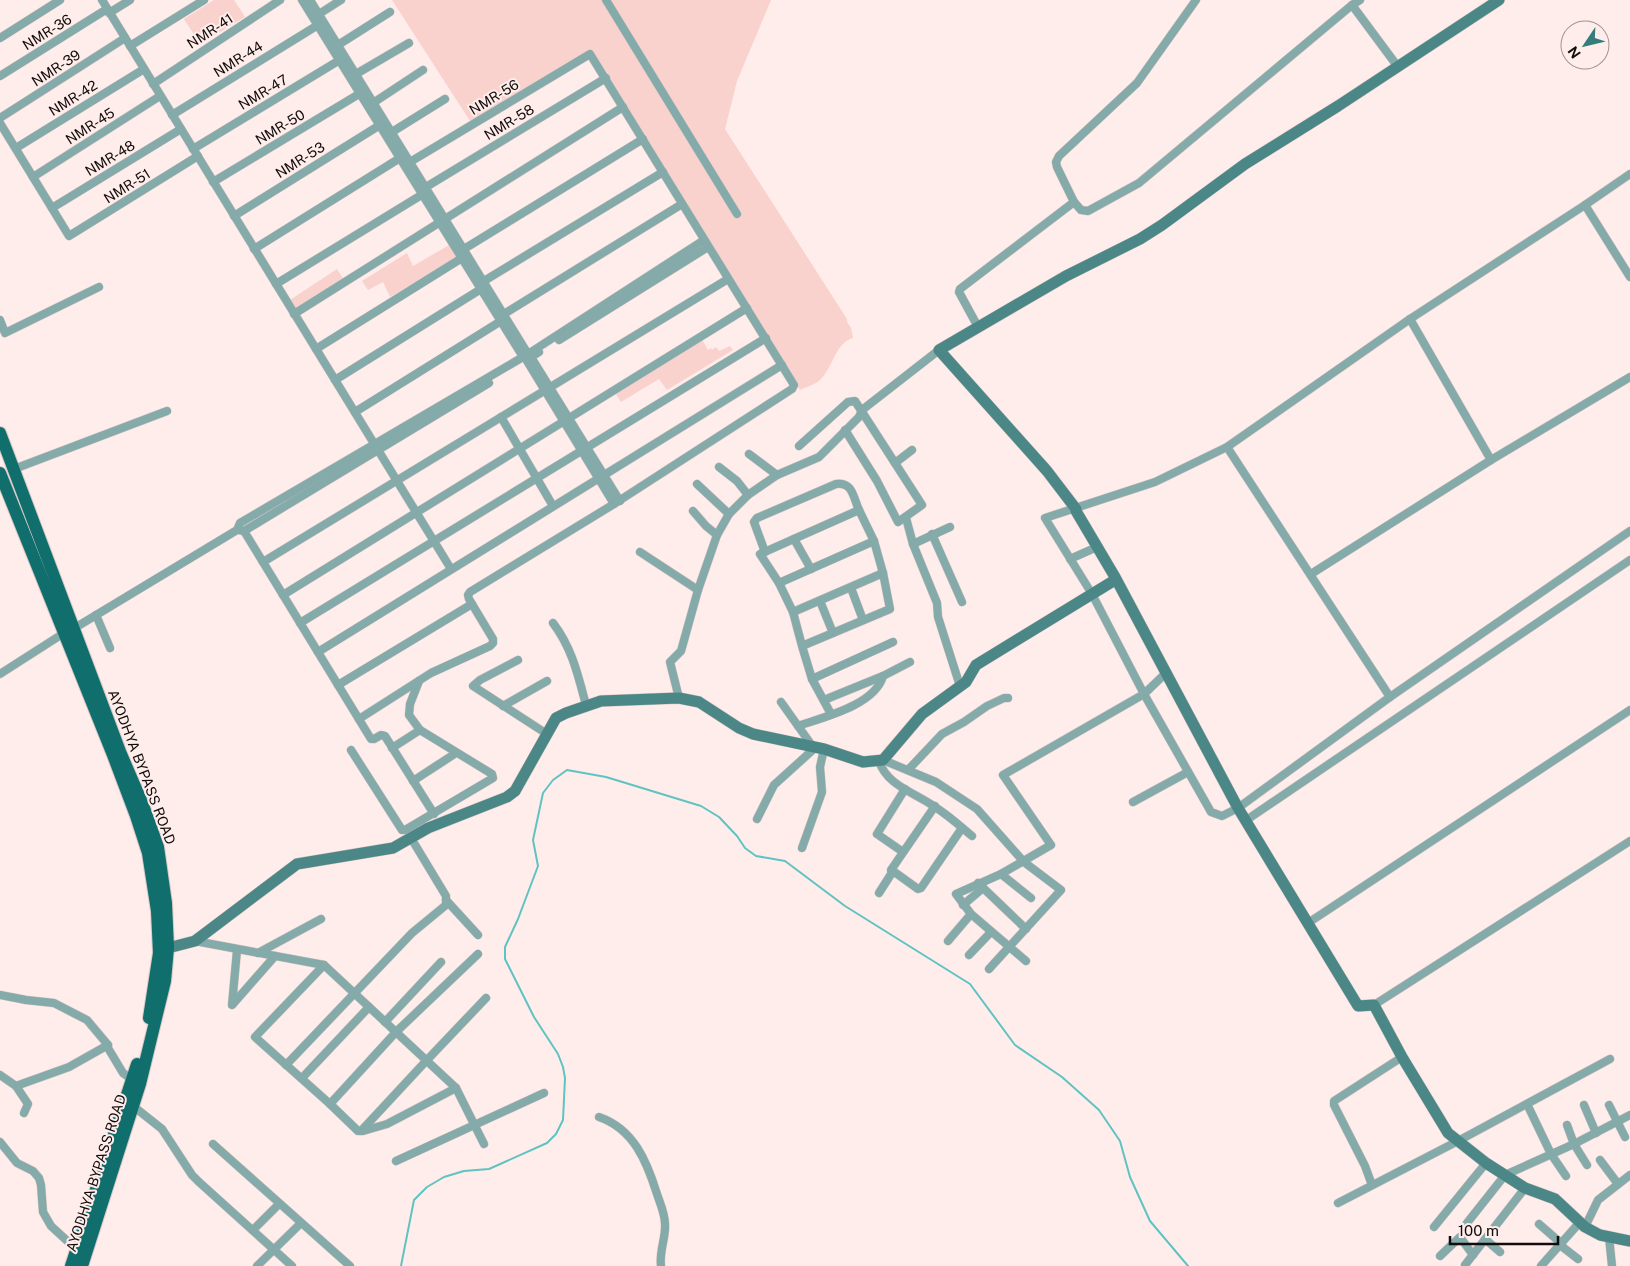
<svg xmlns="http://www.w3.org/2000/svg" width="1630" height="1266" font-family="'Public Sans',sans-serif">
<style>
.green{fill:#f9d1cd}
.lines{fill:none;stroke-linecap:round;stroke-linejoin:round}
.stream{stroke:#5fc3c1;stroke-width:2}
.street-casing{stroke:#d9c9c7;stroke-width:9}
.secondary-casing{stroke:#d9c9c7;stroke-width:12}
.primary-casing{stroke:#d9c9c7;stroke-width:14}
.street{stroke:#84aaa9;stroke-width:8}
.secondary{stroke:#4a8786;stroke-width:11}
.primary{stroke:#106e6d;stroke-width:12}
.labels{text-anchor:middle;stroke-width:4;stroke-linejoin:round;paint-order:stroke}
.street-label{font-size:14px;fill:#120c0c;stroke:#ffedeb}
</style>
<rect width="100%" height="100%" fill="#ffedeb"/>
<!-- green -->
<g class="green">
<polygon points="214,0 234,0 245,17 200,44 184,19"/>
<path d="M392 0H771L737 81 725 129 847 319V322L851 328 853 338C836 342 833 367 821 379 816 384 807 387 800 390L591 50 470 121Z"/>
<polygon points="451,244 458,257 390,297 383,282 368,290 362,281 407,253 413,266"/>
<polygon points="337,269 346,283 294,314 287,302"/>
<polygon points="701,338 708,350 711,348 712,350 716,347 719,351 730,346 733,350 667,390 659,379 621,402 614,391"/>
</g>
<g class="lines">
<!-- stream -->
<polyline class="stream" points="401,1266 414,1200 427,1187 444,1177 464,1171 489,1169 547,1143 556,1134 563,1120 565,1078 563,1067 558,1054 534,1017 505,959 505,947 518,919 538,866 533,840 543,793 553,780 567,770 606,777 701,806 719,817 737,836 745,848 756,856 785,861 845,906 970,984 1015,1045 1062,1077 1099,1110 1120,1141 1130,1177 1150,1221 1188,1266"/>
<!-- street casing -->
<g class="street-casing">
<g id="street">
<polyline points="102,0 451,569"/>
<polyline points="310,0 528,354 704,240"/>
<polyline points="606,0 737,214"/>
<polyline points="1352,5 1398,67"/>
<polyline points="109,13 130,0"/>
<polyline points="319,14 341,0"/>
<polyline points="0,38 60,0"/>
<polyline points="338,45 390,12"/>
<polyline points="130,46 204,0"/>
<polyline points="356,74 409,43"/>
<polyline points="0,76 107,9"/>
<polyline points="153,84 280,0"/>
<polyline points="373,103 423,70"/>
<polyline points="172,115 318,25"/>
<polyline points="0,118 125,38"/>
<polyline points="0,123 69,236 198,156"/>
<polyline points="392,132 445,99"/>
<polyline points="16,148 144,69"/>
<polyline points="193,149 343,58"/>
<polyline points="1630,174 1585,205 1410,319 1227,447 1155,482 1045,518 1092,594 1144,694 1211,812 1222,816 1238,808 1390,697 1630,531"/>
<polyline points="33,177 160,96"/>
<polyline points="213,182 364,91"/>
<polyline points="426,187 606,78"/>
<polyline points="1074,202 1081,210 1088,211 1139,183 1352,5 1360,0"/>
<polyline points="1585,205 1630,277"/>
<polyline points="52,208 181,129"/>
<polyline points="234,216 380,125"/>
<polyline points="254,249 400,158"/>
<polyline points="464,249 643,139"/>
<polyline points="484,281 663,172"/>
<polyline points="276,284 423,194"/>
<polyline points="294,314 623,107"/>
<polyline points="504,314 682,204"/>
<polyline points="1410,319 1491,460"/>
<polyline points="0,320 5,333 99,287"/>
<polyline points="978,327 959,292 960,289 1074,202 1057,167 1056,162 1059,156 1137,83 1196,0"/>
<polyline points="559,340 708,247"/>
<polyline points="316,349 462,258"/>
<polyline points="539,352 531,357 620,501"/>
<polyline points="527,361 614,504"/>
<polyline points="335,380 481,289"/>
<polyline points="355,412 501,321"/>
<polyline points="501,417 553,506"/>
<polyline points="799,446 848,402 855,401 922,505 898,522 877,481 845,430"/>
<polyline points="1227,447 1390,697"/>
<polyline points="749,454 777,475"/>
<polyline points="895,463 912,450"/>
<polyline points="719,467 737,481 748,495"/>
<polyline points="14,469 167,411"/>
<polyline points="697,484 729,514"/>
<polyline points="693,511 706,526 717,535"/>
<polyline points="906,518 913,544 937,603 938,617 960,686"/>
<polyline points="239,530 244,531 489,383"/>
<polyline points="244,531 371,739 374,739 381,735 385,736 434,814"/>
<polyline points="932,534 962,602"/>
<polyline points="794,539 811,569"/>
<polyline points="913,544 950,527"/>
<polyline points="640,552 698,590"/>
<path d="M765 552 754 522 757 518 836 484C853 482 853 497 859 510"/>
<polyline points="1070,559 1097,547"/>
<polyline points="263,562 728,279"/>
<polyline points="1311,574 1491,460 1630,377"/>
<polyline points="779,583 874,541"/>
<polyline points="851,588 863,620"/>
<polyline points="283,595 747,308"/>
<polyline points="820,601 833,633"/>
<polyline points="793,612 883,573"/>
<polyline points="96,615 110,648"/>
<polyline points="300,623 766,338"/>
<path d="M553 623C572 648 578 675 586 705"/>
<polyline points="802,646 793,612 779,583 760,554 859,510 874,541 883,573 890,609 802,646 812,679 831,714"/>
<polyline points="318,652 782,365"/>
<polyline points="518,660 480,680 473,686 547,734"/>
<polyline points="0,674 64,633 73,629 237,530 240,523 523,357 302,0"/>
<polyline points="812,679 893,642"/>
<polyline points="419,681 410,704 409,715 420,730"/>
<polyline points="338,685 472,604"/>
<polyline points="679,698 670,662 681,651 698,590 717,535 729,514 748,495 777,475 819,457 859,417 862,410 939,350"/>
<polyline points="824,700 883,676 910,662"/>
<polyline points="781,702 813,747"/>
<polyline points="503,706 547,681"/>
<polyline points="359,719 431,673 490,646 493,643 493,639 469,599 468,595 470,592 614,504 792,389 794,385 590,54 405,165"/>
<path d="M798 726C824 717 875 705 883 676"/>
<polyline points="351,750 402,830 405,830 493,778 492,774 420,730 392,748"/>
<polyline points="883,760 936,782 977,809 1024,862 1061,890 989,969"/>
<path d="M879 761C887 786 916 793 935 807 948 815 960 826 972 836"/>
<polyline points="908,770 942,734 964,722 987,706 1004,698 1008,698"/>
<polyline points="413,781 456,753"/>
<polyline points="1133,802 1188,772"/>
<polyline points="757,819 774,785 816,747"/>
<polyline points="1245,821 1630,560"/>
<polyline points="802,848 822,792 820,767 824,749"/>
<polyline points="903,852 877,834 905,789"/>
<polyline points="893,871 891,870 935,806"/>
<polyline points="1001,874 1031,898"/>
<polyline points="978,883 1026,929"/>
<polyline points="879,893 893,871 918,889 921,888 962,828"/>
<polyline points="446,900 478,935"/>
<polyline points="963,905 983,888"/>
<polyline points="1308,923 1630,710"/>
<polyline points="195,941 324,965 456,1088 484,1144"/>
<polyline points="948,941 971,914"/>
<polyline points="237,950 232,1005 275,956"/>
<polyline points="258,953 321,919"/>
<polyline points="969,955 991,932"/>
<polyline points="1026,961 971,914 956,894 1001,874 1051,845 1003,775 1144,694 1167,672"/>
<polyline points="324,965 255,1037 330,1104 396,1032 478,954"/>
<polyline points="0,995 26,1000 54,1003 87,1020 108,1045 108,1048 123,1073 134,1081"/>
<polyline points="1374,1005 1630,841"/>
<polyline points="385,1022 441,962"/>
<polyline points="286,1065 412,933 446,905 446,896 411,838"/>
<polyline points="0,1075 16,1086 69,1067 108,1045"/>
<polyline points="302,1078 369,1007"/>
<polyline points="16,1086 28,1104 24,1113"/>
<polyline points="330,1104 358,1131 361,1131 427,1060 486,998"/>
<polyline points="1527,1104 1551,1154 1566,1176"/>
<polyline points="1584,1105 1596,1133"/>
<polyline points="1609,1105 1625,1137"/>
<polyline points="133,1106 162,1129 192,1175 199,1182 292,1266"/>
<path d="M599 1117C634 1129 647 1162 657 1194 660 1203 665 1214 665 1224 666 1238 659 1251 661 1266"/>
<polyline points="1567,1125 1574,1144 1587,1165"/>
<polyline points="363,1131 387,1124 456,1088"/>
<polyline points="0,1142 17,1163 33,1171 39,1178 41,1185 43,1212 51,1226 76,1249"/>
<polyline points="213,1144 350,1266"/>
<polyline points="1600,1160 1618,1184"/>
<polyline points="396,1161 544,1093"/>
<polyline points="1372,1185 1365,1166 1334,1105 1334,1101 1402,1057"/>
<polyline points="1338,1203 1458,1141 1610,1059"/>
<polyline points="1467,1223 1505,1175 1574,1144 1630,1115"/>
<polyline points="1539,1224 1562,1244"/>
<polyline points="1434,1227 1486,1163"/>
<polyline points="1585,1227 1598,1200 1630,1175"/>
<polyline points="253,1230 279,1204"/>
<polyline points="1609,1237 1612,1266"/>
<polyline points="1485,1239 1500,1252"/>
<polyline points="1560,1245 1578,1259"/>
<polyline points="1440,1256 1460,1237 1473,1255"/>
<polyline points="1465,1265 1525,1188"/>
<polyline points="257,1266 301,1223"/>
<polyline points="1541,1266 1580,1222"/>
</g>
</g>
<!-- secondary casing -->
<g class="secondary-casing">
<g id="secondary">
<polyline points="1499,0 1338,106 1245,164 1162,225 1140,239 1066,276 939,350 1047,471 1076,509 1076,511 1115,577 1238,808 1358,1006 1374,1005 1402,1057 1448,1133 1486,1163 1525,1188 1555,1199 1585,1227 1600,1235 1630,1241"/>
<polyline points="160,952 168,948 195,941 297,864 393,848 428,828 507,797 515,791 556,718 566,713 601,701 679,698 699,702 739,728 753,734 824,749 863,762 883,760 922,714 966,682 976,665 1115,580"/>
</g>
</g>
<!-- primary casing -->
<g class="primary-casing">
<g id="primary">
<polyline points="0,433 121,754 143,805 158,847 166,903 168,948 165,981 140,1084 82,1266"/>
<polyline points="0,473 113,755 136,816 148,853 157,911 159,953 149,1018"/>
<polyline points="71,1266 137,1064"/>
</g>
</g>
<!-- street -->
<use href="#street" class="street"/>
<!-- secondary -->
<use href="#secondary" class="secondary"/>
<!-- primary -->
<use href="#primary" class="primary"/>
</g>
<g class="labels">
<!-- street labels -->
<g class="street-label">
<text transform="translate(210 31) rotate(-33)" y="5">NMR-41</text>
<text transform="translate(47 32) rotate(-32)" y="5">NMR-36</text>
<text transform="translate(238 59) rotate(-32)" y="5">NMR-44</text>
<text transform="translate(56 68) rotate(-33)" y="5">NMR-39</text>
<text transform="translate(263 92) rotate(-31)" y="5">NMR-47</text>
<text transform="translate(494 97) rotate(-31)" y="5">NMR-56</text>
<text transform="translate(73 98) rotate(-32)" y="5">NMR-42</text>
<text transform="translate(509 122) rotate(-31)" y="5">NMR-58</text>
<text transform="translate(90 126) rotate(-33)" y="5">NMR-45</text>
<text transform="translate(280 127) rotate(-31)" y="5">NMR-50</text>
<text transform="translate(110 158) rotate(-31)" y="5">NMR-48</text>
<text transform="translate(300 160) rotate(-32)" y="5">NMR-53</text>
<text transform="translate(127 186) rotate(-32)" y="5">NMR-51</text>
<text transform="translate(142 767) rotate(69)" y="5">AYODHYA BYPASS ROAD</text>
<text transform="translate(96 1173) rotate(-72)" y="5">AYODHYA BYPASS ROAD</text>
</g>
</g>
<!-- north arrow -->
<g transform="translate(1585 45) rotate(235)"><circle r="24" fill="#ffedeb" stroke="#a09392"/>
<path d="M0-4L9 19L0 12L-9 19Z" fill="#347d7c"/>
<text y="-8" font-size="14" font-weight="bold" text-anchor="middle" fill="#120c0c">N</text>
</g>
<!-- scale -->
<path d="M1450 1236v8h108v-8" fill="none" stroke="#120c0c" stroke-width="2.5"/>
<text x="1458" y="1236" font-size="15" fill="#120c0c" stroke="#ffedeb" stroke-width="4" paint-order="stroke">100 m</text>
</svg>
